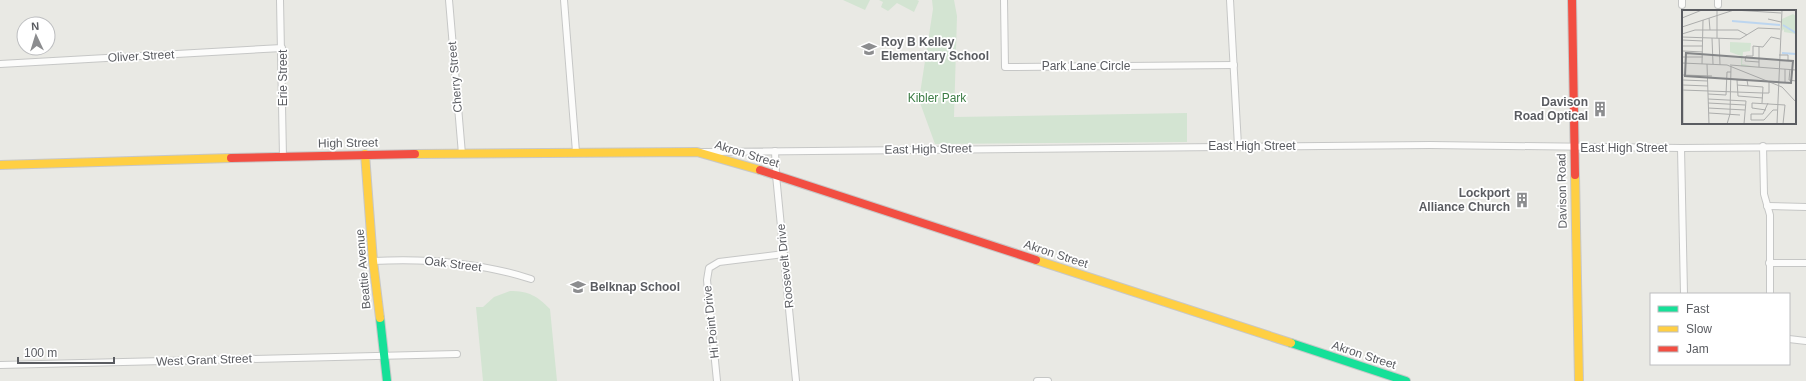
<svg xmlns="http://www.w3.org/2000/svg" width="1806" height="381" font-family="Helvetica,sans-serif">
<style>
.green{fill:#d3e4d2}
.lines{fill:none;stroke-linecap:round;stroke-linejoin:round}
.street-casing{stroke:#c6c7c6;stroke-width:8}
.fast-casing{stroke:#c7c7c7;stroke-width:10}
.slow-casing{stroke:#c7c7c7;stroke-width:10}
.jam-casing{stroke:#c7c7c7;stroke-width:10}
.street{stroke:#fcfcfb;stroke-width:6}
.fast{stroke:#16e098;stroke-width:8}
.slow{stroke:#ffcf43;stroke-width:8}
.jam{stroke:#f24e42;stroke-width:8}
.labels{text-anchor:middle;stroke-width:3.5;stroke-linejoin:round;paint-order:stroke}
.poi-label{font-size:12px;font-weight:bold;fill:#5a5c61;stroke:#fff;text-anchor:start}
.street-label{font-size:12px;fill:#5a5c61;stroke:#fff}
.park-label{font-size:12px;fill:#3d7d46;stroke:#fff}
.inset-river{fill:none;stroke:#bcd5ef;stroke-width:2}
.inset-road{fill:none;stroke:#acadac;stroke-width:1}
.view{fill:#848688;fill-opacity:0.15;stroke:#848688;stroke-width:2}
.inset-edge{fill:none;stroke:#5a5c61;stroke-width:2}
</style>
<rect width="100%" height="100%" fill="#e9e9e4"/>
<!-- green -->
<g class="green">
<polygon points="843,0 870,0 865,10"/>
<polygon points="879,0 917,0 919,1 914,12 897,3 888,11 881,7 883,2"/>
<polygon points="932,0 954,0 957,16 954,117 1187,113 1187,142 935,144 919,100 933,9"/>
<path d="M510 291C529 291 537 296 550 309L557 381H483L476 307H483L494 297Z"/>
</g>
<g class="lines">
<!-- street casing -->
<g class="street-casing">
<g id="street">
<polyline points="280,0 283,157"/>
<polyline points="449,0 462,154"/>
<polyline points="564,0 576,152"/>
<polyline points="1004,0 1005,67 1234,65"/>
<polyline points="1230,0 1238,146"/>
<polyline points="1682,0 1682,5"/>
<polyline points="1718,0 1718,5"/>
<polyline points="0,64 282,48"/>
<polyline points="1763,146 1764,194 1770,215 1770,294"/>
<polyline points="1681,148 1684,294"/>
<polyline points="775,151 776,175 796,381"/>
<polyline points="703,152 1430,145 1681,148 1806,147"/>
<polyline points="1767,206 1806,207"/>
<path d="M373 261C426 258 481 263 531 279"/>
<polyline points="1769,263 1806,263"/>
<polyline points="1789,339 1806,341"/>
<polyline points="0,365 457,354"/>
<polyline points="717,381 707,280 709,268 719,262 784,254"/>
<polyline points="1037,381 1048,381"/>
</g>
</g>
<!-- fast casing -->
<g class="fast-casing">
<g id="fast">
<polyline points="380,318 387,381"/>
<polyline points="1291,343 1406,381"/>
</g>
</g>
<!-- slow casing -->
<g class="slow-casing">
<g id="slow">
<polyline points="365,154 373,261 380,318"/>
<polyline points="415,154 697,152 760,170"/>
<polyline points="0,165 231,158"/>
<polyline points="1575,175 1579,381"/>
<polyline points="1036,260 1291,343"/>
</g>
</g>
<!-- jam casing -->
<g class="jam-casing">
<g id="jam">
<polyline points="1572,0 1575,175"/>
<polyline points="231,158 415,154"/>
<polyline points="760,170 1036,260"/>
</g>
</g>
<!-- street -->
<use href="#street" class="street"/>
<!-- fast -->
<use href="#fast" class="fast"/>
<!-- slow -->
<use href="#slow" class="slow"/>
<!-- jam -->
<use href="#jam" class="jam"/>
</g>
<!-- icons -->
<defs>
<g id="school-bare" transform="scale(1.2)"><path d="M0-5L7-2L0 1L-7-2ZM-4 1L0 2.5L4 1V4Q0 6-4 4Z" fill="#8c8d8f" stroke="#fff" stroke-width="2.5" paint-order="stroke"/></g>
<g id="building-bare" transform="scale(1.2)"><path d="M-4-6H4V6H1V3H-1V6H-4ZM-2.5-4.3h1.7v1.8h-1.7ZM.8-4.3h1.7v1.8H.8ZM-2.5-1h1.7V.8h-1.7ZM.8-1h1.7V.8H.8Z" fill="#8c8d8f" stroke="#fff" stroke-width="2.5" paint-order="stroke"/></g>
</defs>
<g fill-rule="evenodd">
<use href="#school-bare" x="869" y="49"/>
<use href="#building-bare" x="1600" y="109"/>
<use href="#building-bare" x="1522" y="200"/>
<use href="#school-bare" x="578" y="287"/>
</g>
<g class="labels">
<!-- poi labels -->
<g class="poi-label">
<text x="881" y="46">Roy B Kelley<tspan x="881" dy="14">Elementary School</tspan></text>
<text x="1588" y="106" text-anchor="end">Davison<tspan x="1588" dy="14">Road Optical</tspan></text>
<text x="1510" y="197" text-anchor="end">Lockport<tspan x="1510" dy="14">Alliance Church</tspan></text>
<text x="590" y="291">Belknap School</text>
</g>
<!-- street labels -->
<g class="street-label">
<text transform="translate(141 56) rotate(-3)" y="4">Oliver Street</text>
<text x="1086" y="70">Park Lane Circle</text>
<text transform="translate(455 77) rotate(-95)" y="4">Cherry Street</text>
<text transform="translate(283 78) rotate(-90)" y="4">Erie Street</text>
<text transform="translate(348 143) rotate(-1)" y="4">High Street</text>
<text x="1252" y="150">East High Street</text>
<text x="1624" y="152">East High Street</text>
<text transform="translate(928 149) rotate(-1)" y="4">East High Street</text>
<text transform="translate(747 154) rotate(17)" y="4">Akron Street</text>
<text transform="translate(1562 191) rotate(-91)" y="4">Davison Road</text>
<text transform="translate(1056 254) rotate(18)" y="4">Akron Street</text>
<text transform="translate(453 264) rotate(7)" y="4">Oak Street</text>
<text transform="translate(785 266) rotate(-96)" y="4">Roosevelt Drive</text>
<text transform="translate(363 269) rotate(-95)" y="4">Beattie Avenue</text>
<text transform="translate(711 322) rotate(-96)" y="4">Hi Point Drive</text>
<text transform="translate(1364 355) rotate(18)" y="4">Akron Street</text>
<text transform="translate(204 360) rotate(-2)" y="4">West Grant Street</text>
</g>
<!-- park labels -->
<g class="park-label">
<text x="937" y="102">Kibler Park</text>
</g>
</g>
<!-- overview -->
<g transform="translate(1682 10)">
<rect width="114" height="114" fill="#e9e9e4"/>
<path d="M111 4 114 6V24L102 22V19L100 21V9ZM48 32 69 33 68 41 61 42 60 54 74 57 59 56V46L48 42Z" fill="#d3e4d2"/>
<path class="inset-river" d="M50 11 98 15M101 15 114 23M100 43 114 44"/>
<path class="inset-road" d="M35 0V28M0 8 20 0M27 8 28 20M86 9 99 12M0 17 52 0 99 3M0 21 1 79M0 24 13 20H56L65 25M0 27 58 29 76 18 98 19M30 28 31 54M37 28 38 55M0 30 21 31M1 36H21M1 41 21 42M97 45H106V51M1 47H21M77 52 63 51 64 46H71V36L81 37 89 27 98 29M0 53 45 55 100 77 114 92M20 54 21 10M25 54 27 114M48 55 114 60M77 57V37M108 59 107 70 114 71M1 65 30 66M1 70 26 71M103 72V59M1 75 26 76M55 75 81 77 80 93M66 76 65 70H55L56 86 81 88M0 80 81 83M81 83H87V72M26 84 44 85 45 62H49M26 89 64 91 62 114M26 93 63 95M86 93 81 104H69V110H82L91 100H95M26 98 63 100M84 100 70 98V93L103 95 101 114M27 103 58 105M1 114V79M45 114 48 104 49 56M95 114 100 0"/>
<path class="view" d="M4 43 111 51 109 73 3 66Z"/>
<rect width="114" height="114" class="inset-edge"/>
</g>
<!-- legend -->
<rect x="1650" y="293" width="140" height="72" fill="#ffffff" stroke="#bdbec0"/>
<rect x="1658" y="306" width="20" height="6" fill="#16e098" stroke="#bdbec0"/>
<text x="1686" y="313" font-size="12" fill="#5a5c61">Fast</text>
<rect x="1658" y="326" width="20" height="6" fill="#ffcf43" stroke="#bdbec0"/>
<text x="1686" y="333" font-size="12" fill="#5a5c61">Slow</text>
<rect x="1658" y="346" width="20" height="6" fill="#f24e42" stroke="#bdbec0"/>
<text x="1686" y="353" font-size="12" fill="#5a5c61">Jam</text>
<!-- north arrow -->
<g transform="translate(36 36) rotate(356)"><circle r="19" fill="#ffffff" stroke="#bdbec0"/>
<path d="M0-3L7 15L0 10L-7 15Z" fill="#8c8d8f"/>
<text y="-6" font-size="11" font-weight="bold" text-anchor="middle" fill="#5a5c61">N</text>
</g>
<!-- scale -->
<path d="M18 357v6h96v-6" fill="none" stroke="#5a5c61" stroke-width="2"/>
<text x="24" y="357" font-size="12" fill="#5a5c61" stroke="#ffffff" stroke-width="3" paint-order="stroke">100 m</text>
</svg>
